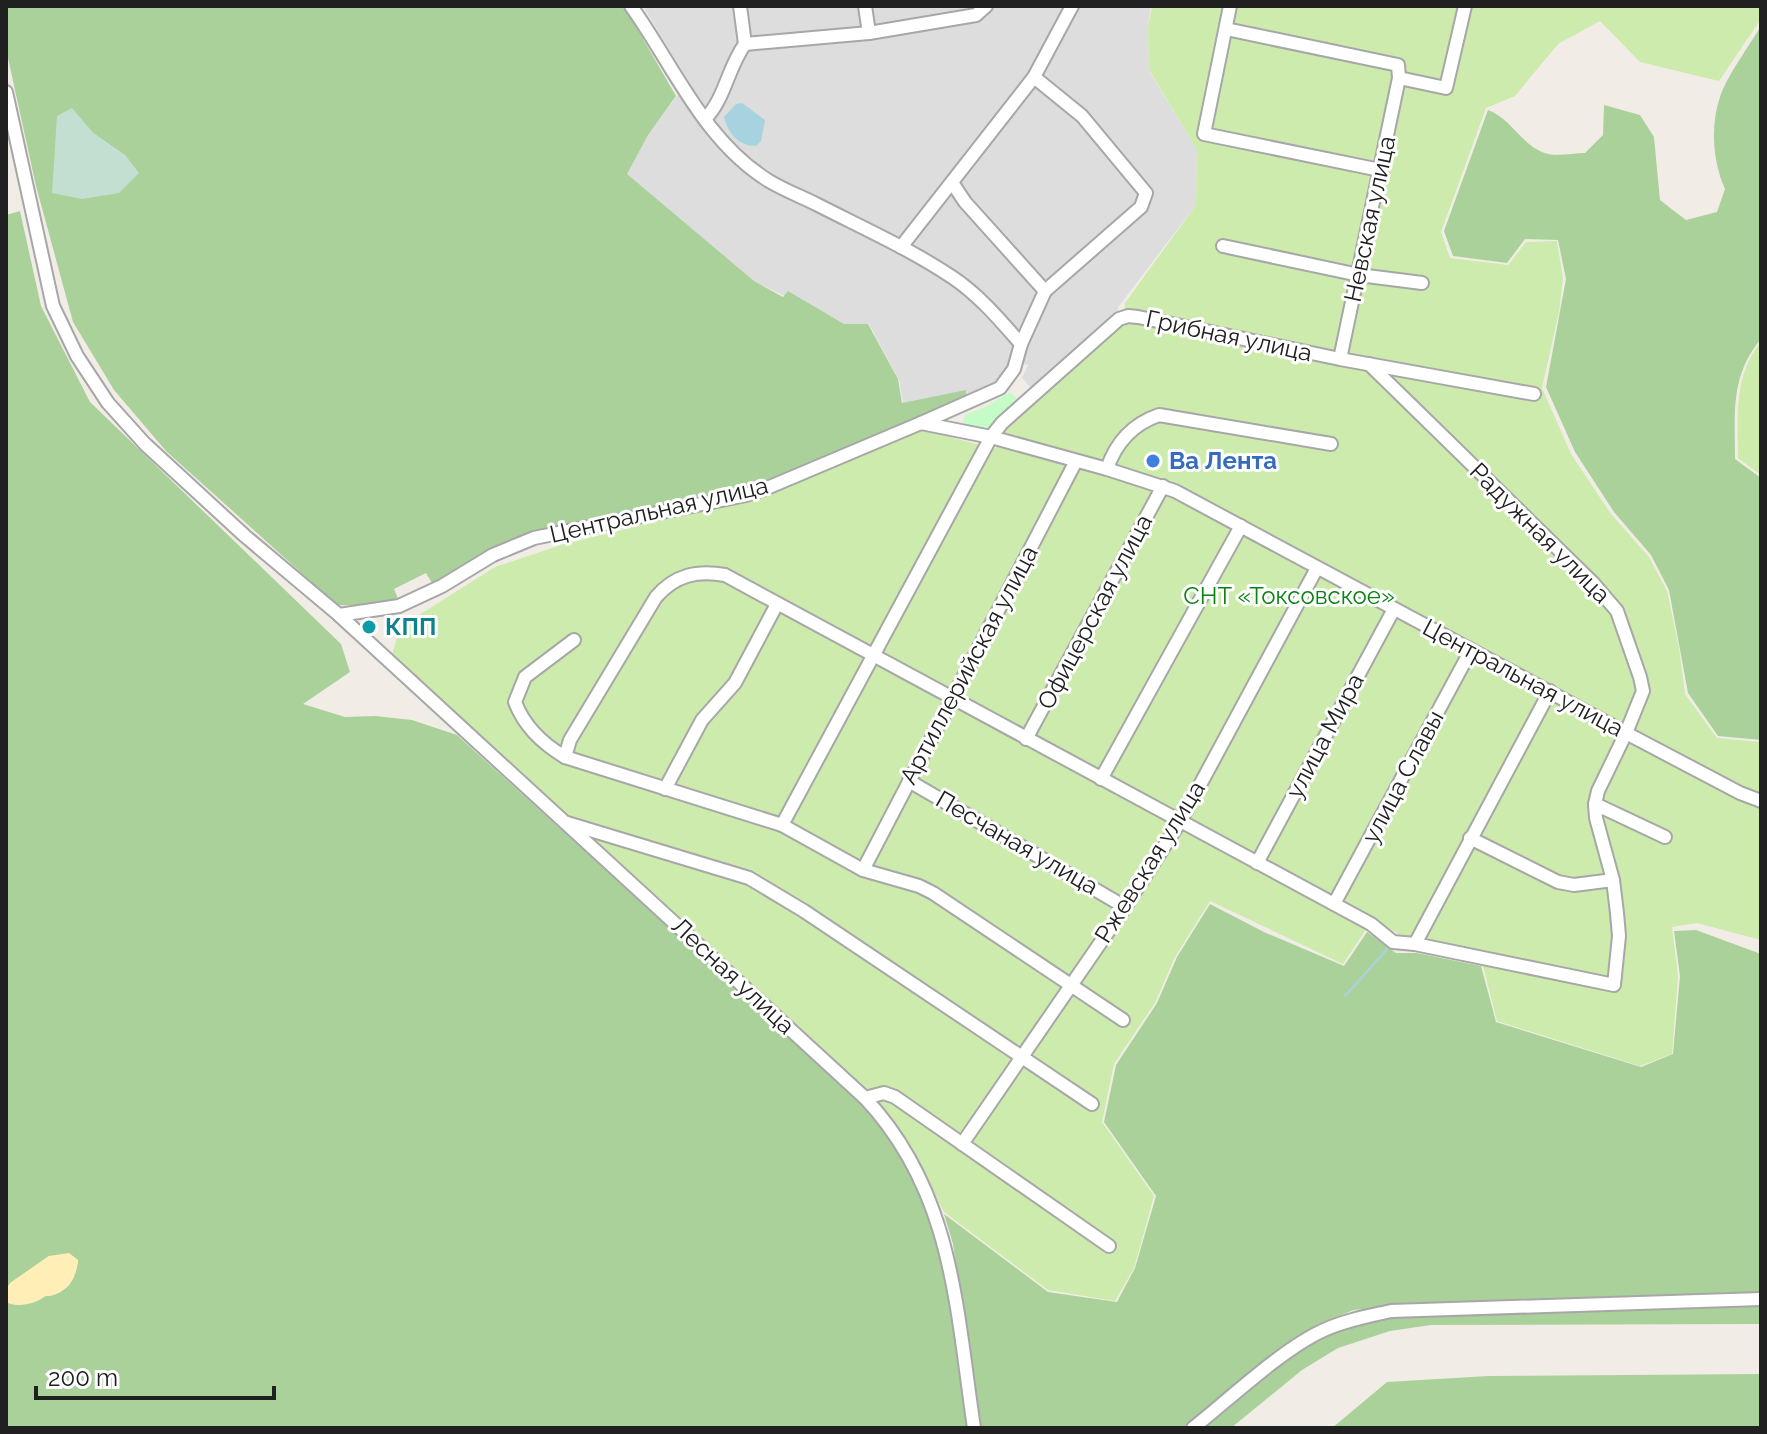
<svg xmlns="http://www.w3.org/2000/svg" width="1767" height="1434" font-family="Raleway,sans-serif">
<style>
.residential{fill:#dedddd}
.grass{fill:#ccebac}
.forest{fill:#abd19a;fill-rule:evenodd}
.wetland{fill:#c3dfd2}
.sand{fill:#ffefb6}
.park{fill:#c4fbc7}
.water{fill:#a6d3df}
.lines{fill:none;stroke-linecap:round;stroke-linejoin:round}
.stream{stroke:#a6d3df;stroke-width:2}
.minor-casing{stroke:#a7a7a7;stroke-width:16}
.minor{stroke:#fff;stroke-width:12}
.shop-dot{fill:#3f7fe0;stroke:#fff;stroke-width:3}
.culture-dot{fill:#0f9aa8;stroke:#fff;stroke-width:3}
.labels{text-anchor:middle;stroke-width:6;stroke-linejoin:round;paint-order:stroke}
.street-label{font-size:24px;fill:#202020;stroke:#fff}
.shop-label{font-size:24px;font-weight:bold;fill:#366cbe;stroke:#fff;text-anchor:start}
.park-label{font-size:24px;fill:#0a8212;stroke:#fff}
.culture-label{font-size:24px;font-weight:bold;fill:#0d838f;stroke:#fff;text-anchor:start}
</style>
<rect width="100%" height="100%" fill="#f1ede6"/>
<!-- residential -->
<polygon class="residential" points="643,6 1151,6 1148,26 1149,71 1197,150 1196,205 1119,306 1117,313 1031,388 1022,378 1028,365 1012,361 1005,375 991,389 907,423 899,380 869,324 845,324 753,281 625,175 648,134 677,96 691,86"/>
<!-- grass -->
<g class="grass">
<polygon points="1152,6 1761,6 1761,19 1719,81 1640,62 1600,21 1558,44 1515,96 1486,108 1441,232 1450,258 1508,265 1526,242 1557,241 1563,279 1559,312 1542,388 1571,454 1611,514 1649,557 1667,591 1679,648 1685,694 1717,738 1761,742 1761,940 1697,923 1672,927 1678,976 1672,1054 1640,1066 1497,1021 1479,950 1405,938 1373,919 1343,964 1210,901 1175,957 1155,1003 1114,1064 1102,1122 1154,1196 1134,1268 1115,1301 1048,1290 944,1212 917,1162 866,1094 392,655 400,627 495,567 564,544 748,499 909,432 923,430 995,449 1008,425 1123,323 1125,303 1196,205 1197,150 1149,70 1148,27"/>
<path d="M1761 342V475L1738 458C1738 417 1733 376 1761 342Z"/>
</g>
<!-- forest -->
<g class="forest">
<path d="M6 6H624L676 96 648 135 627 174 754 281 783 297 788 291 844 324H868L898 379 902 403 966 390V398L747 488 531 534 490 549 449 576 432 583 426 573 394 589 399 601 379 606 337 605 166 451 114 390 73 322 36 186 6 49ZM72 109 93 133 126 156 52 193Z"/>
<path d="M1761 26V339C1730 376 1735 413 1735 459L1761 478V740L1718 736 1688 693 1669 590 1651 555 1614 512 1575 452 1546 387 1566 279 1558 240 1525 239 1507 263 1453 256 1444 231 1488 110C1511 118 1521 145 1545 153 1556 157 1573 153 1585 153L1603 135 1604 105 1640 115 1654 137 1660 200 1686 220 1717 212 1725 189C1713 162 1710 126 1720 97 1727 76 1749 46 1761 26Z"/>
<path d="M20 211 41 306 90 402 341 644 350 672 303 704 345 717 375 716 412 720 457 735 860 1101C891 1136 918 1176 933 1221 955 1285 959 1361 968 1428H6V1302C21 1308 34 1301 48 1295 53 1293 61 1292 66 1288 74 1281 77 1270 78 1260L49 1256 11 1283 6 1289V215Z"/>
<polygon points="1210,904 1264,932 1344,966 1367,932 1396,953 1417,953 1481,966 1496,1022 1641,1067 1673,1054 1680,976 1674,931 1696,930 1761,954 1761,1293 1426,1303 1354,1310 1318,1324 1269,1358 1184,1428 979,1428 953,1244 944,1214 1048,1292 1117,1302 1135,1268 1156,1196 1104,1122 1116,1065 1157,1003 1177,957"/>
<path d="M1761 1306V1324L1431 1325 1390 1331 1338 1348 1302 1370 1231 1428H1205C1245 1396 1290 1351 1337 1331 1377 1314 1438 1316 1481 1314 1575 1310 1668 1308 1761 1306Z"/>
<polygon points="1761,1374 1761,1428 1332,1428 1387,1382 1488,1376"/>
</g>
<!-- wetland -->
<polygon class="wetland" points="72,108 93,133 126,156 139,173 119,193 82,199 52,193 57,116"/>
<!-- sand -->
<path class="sand" d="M69 1253 78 1260C77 1277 65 1297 45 1296 36 1304 17 1308 6 1302V1289L10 1283 49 1256Z"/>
<!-- park -->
<polygon class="park" points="1010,392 1017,399 984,433 962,427 965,415 987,406"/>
<!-- water -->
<path class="water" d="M742 103 765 120 761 141 756 146C738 146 728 133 724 117L736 104Z"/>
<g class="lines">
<!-- stream -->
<polyline class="stream" points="1345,996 1390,946"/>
<!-- minor casing -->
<g class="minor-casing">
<g id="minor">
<path d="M631 6C674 66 703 140 769 181 784 190 802 197 818 205 863 228 910 249 952 277 979 295 1000 320 1021 344L1014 369 1000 388 921 423"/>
<polyline points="740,6 745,44 869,33 976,15 986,6"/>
<polyline points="865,6 869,33"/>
<polyline points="1230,6 1204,134 1380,170"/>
<polyline points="1226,29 1398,65 1399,78 1340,359"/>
<polyline points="1034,77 1082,116 1146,193 1141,207 1045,291"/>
<polyline points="1399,78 1446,88 1465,6"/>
<path d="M6 92 53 306 77 356 108 403 145 444 245 536 339 615 865 1098C953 1192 956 1307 974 1428"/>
<path d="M705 119C725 99 728 67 745 44"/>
<polyline points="953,184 965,202 1045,291 1021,344"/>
<polyline points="1223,246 1359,275 1422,283"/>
<polyline points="901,247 1034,77 1072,6"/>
<path d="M1107 469C1116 442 1133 424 1159 415L1331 444"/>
<polyline points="339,615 399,606 442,586 493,555 534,538 746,495 767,488 921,423 991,437 1107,469 1175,491 1626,733 1740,793 1761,801"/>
<polyline points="1026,739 1163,486"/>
<path d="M565 757C543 744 524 726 515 702L525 677 574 640"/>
<polyline points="1101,779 1241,526"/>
<polyline points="909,781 1125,907"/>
<polyline points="665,789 702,720 735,683 777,604"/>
<polyline points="1595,804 1665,837"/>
<polyline points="567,823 749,878 804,911 1092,1104"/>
<polyline points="782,825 991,437 1002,423 1119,319 1128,316 1138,317 1340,359 1534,394"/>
<polyline points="1470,838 1558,882 1574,885 1613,880"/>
<polyline points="1257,863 1394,609"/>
<polyline points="863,870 1076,461"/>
<polyline points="1334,904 1471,650"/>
<polyline points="1415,944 1550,691"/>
<path d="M1123 1020 933 893 919 886 863 870 782 825 565 757 570 740 656 597C675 575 697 570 725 575L1371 924 1393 942 1415 944 1614 985 1619 936 1617 913 1613 880 1596 818 1595 804 1598 791 1626 733 1643 691 1640 677 1617 611 1593 583 1369 364"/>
<polyline points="865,1098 884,1093 895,1097 1109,1246"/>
<polyline points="962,1144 1125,907 1180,822 1317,568"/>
<path d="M1193 1428C1231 1398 1282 1349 1324 1330 1346 1320 1369 1316 1391 1311L1761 1299"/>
</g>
</g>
<!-- minor -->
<use href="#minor" class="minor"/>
</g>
<!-- markers -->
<circle class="shop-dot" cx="1153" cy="461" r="8"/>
<circle class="culture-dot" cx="369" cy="627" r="8"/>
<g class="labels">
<!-- street labels -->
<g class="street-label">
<text transform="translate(1370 219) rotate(-78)" y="8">Невская улица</text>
<text transform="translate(1229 336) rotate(12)" y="8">Грибная улица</text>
<text transform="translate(659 510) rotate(-13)" y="8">Центральная улица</text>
<text transform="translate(1540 533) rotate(45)" y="8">Радужная улица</text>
<text transform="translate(1095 612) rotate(-62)" y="8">Офицерская улица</text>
<text transform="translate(969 665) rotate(-62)" y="8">Артиллерийская улица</text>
<text transform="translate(1523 678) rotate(28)" y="8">Центральная улица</text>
<text transform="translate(1325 736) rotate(-62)" y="8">улица Мира</text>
<text transform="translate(1403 777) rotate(-62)" y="8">улица Славы</text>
<text transform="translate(1017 843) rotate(30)" y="8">Песчаная улица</text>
<text transform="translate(1150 862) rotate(-58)" y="8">Ржевская улица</text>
<text transform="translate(733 976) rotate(43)" y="8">Лесная улица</text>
</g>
<!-- shop labels -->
<g class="shop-label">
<text x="1169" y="469">Ва Лента</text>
</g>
<!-- park labels -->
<g class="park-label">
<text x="1289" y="604">СНТ «Токсовское»</text>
</g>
<!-- culture labels -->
<g class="culture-label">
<text x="385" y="635">КПП</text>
</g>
</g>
<!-- border -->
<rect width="1767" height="1434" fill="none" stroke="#202020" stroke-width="16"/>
<!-- scale -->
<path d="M36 1386v12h238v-12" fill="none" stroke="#202020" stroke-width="4"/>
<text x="48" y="1386" font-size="24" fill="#202020" stroke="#ffffff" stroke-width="6" paint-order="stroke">200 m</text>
</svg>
